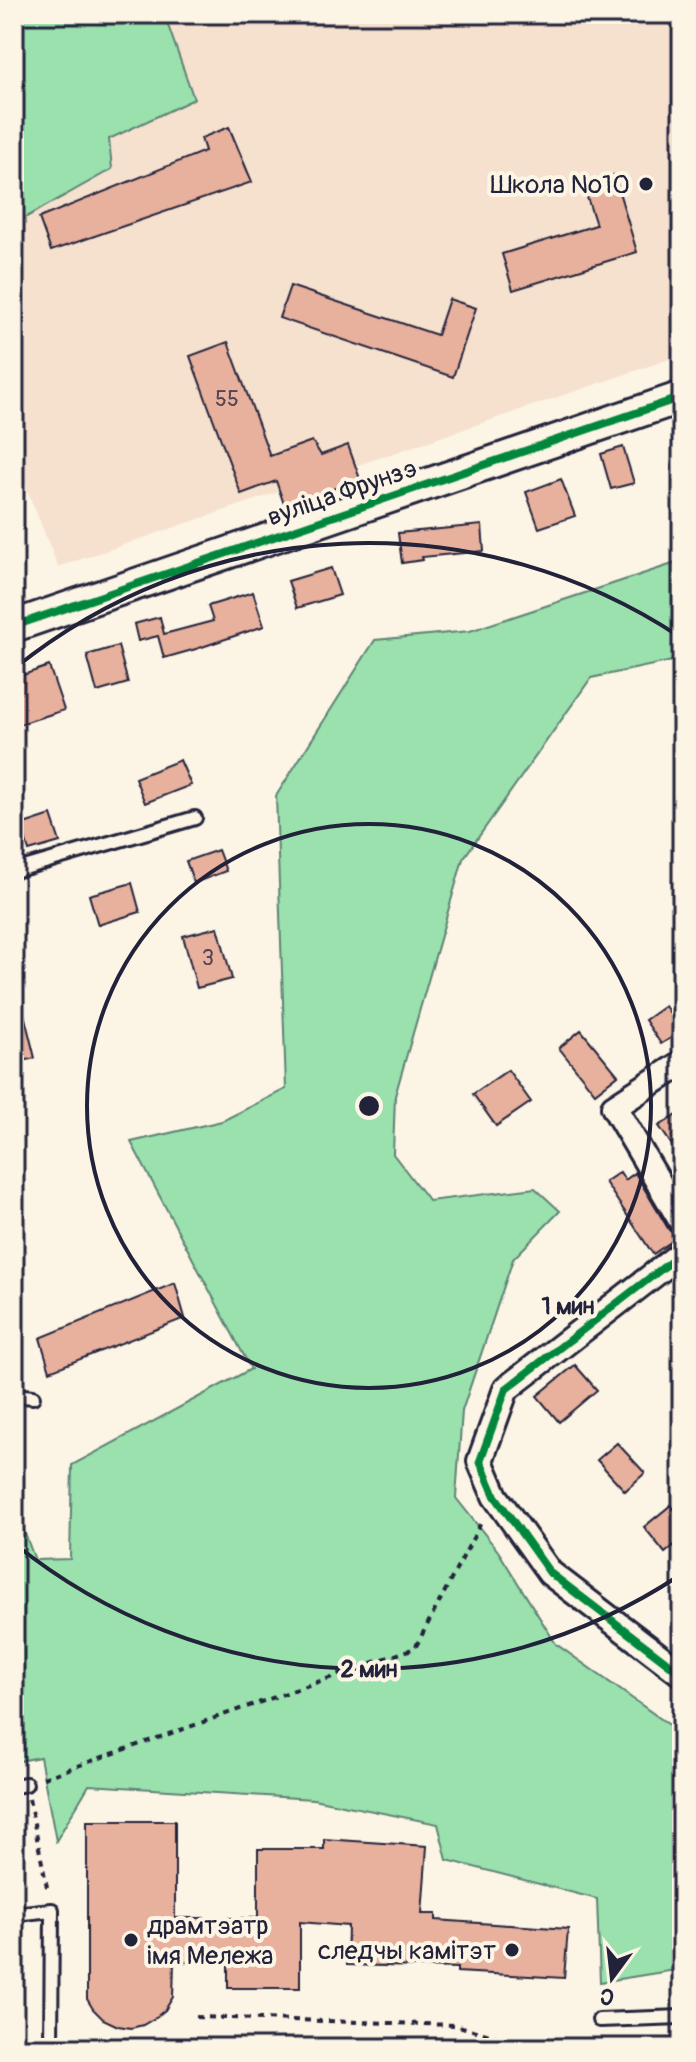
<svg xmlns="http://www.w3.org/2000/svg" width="696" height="2062" font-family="Pangolin,sans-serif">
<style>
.built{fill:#f6e1cf}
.green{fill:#9ae1ae;stroke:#5e8274;stroke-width:2}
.building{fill:#e8b19d;stroke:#22223b;stroke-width:2}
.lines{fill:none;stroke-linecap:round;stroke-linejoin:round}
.service-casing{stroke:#22223b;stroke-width:18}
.minor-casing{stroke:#22223b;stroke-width:30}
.tertiary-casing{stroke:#22223b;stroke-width:36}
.path{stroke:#22223b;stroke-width:4;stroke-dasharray:6 6;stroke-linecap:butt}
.service{stroke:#fcf5e5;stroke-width:12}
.minor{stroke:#fcf5e5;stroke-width:24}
.tertiary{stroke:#fcf5e5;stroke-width:30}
.cycleway-casing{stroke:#fcf5e5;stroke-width:13}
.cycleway{stroke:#00873e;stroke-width:8}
.ring{fill:none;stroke:#22223b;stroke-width:4}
.poi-dot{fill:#22223b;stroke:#fcf5e5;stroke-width:3}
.labels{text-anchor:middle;stroke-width:8;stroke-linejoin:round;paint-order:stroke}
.number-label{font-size:22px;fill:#544654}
.poi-label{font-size:26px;fill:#22223b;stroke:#fcf5e5;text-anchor:end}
.street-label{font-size:26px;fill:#22223b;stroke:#fcf5e5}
.centre{fill:#22223b;stroke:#fcf5e5;stroke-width:4}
.ring-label{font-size:24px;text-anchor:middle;font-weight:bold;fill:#22223b;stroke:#fcf5e5;stroke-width:8;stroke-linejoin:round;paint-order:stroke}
</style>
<rect width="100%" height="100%" fill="#fcf5e5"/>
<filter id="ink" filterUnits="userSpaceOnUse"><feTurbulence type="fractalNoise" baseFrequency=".0125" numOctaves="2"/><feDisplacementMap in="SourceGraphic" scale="16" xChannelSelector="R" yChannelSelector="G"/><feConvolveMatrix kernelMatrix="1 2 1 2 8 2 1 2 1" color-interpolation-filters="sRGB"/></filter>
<g filter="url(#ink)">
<!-- built -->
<polygon class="built" points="164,14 682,14 682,355 58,567 14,457 14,224 112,169 109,139 193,99"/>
<!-- green -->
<g class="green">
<polygon points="14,14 164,14 194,99 109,139 112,169 14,224"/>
<polygon points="682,561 682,659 591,678 463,859 395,1096 393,1154 429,1201 535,1188 560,1211 513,1259 462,1411 456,1498 498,1551 556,1644 682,1734 682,1969 600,1982 597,1899 447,1860 438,1824 313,1799 89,1785 56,1841 40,1757 14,1762 14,1505 35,1560 70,1559 72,1465 251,1369 131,1142 222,1121 286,1089 276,796 375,640 470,631"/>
</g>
<!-- building -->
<g class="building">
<polygon points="229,127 252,182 51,251 39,218 205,151 201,138"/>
<polygon points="614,175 637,252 513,290 502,254 596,225 583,185"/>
<polygon points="290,286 437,335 449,299 476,308 453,377 279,318"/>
<polygon points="228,342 270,456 312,441 321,455 348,445 360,479 285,507 276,481 241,494 190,356"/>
<polygon points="623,447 634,483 611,489 601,454"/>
<polygon points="561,479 575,516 539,528 526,492"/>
<polygon points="482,525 484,551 422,557 423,560 402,563 398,533"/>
<polygon points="331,568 340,595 297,608 288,581"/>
<polygon points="253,592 264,626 196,649 164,658 158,636 138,641 134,624 160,617 164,634 213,621 208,606"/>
<polygon points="118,646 128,683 97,692 87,655"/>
<polygon points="49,666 64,710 14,726 14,678"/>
<polygon points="180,760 191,785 145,803 135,778"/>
<polygon points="51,815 60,842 29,851 21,825"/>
<polygon points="218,850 226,871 194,883 186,861"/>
<polygon points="132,883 140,912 98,925 89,895"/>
<polygon points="218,927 232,979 197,988 183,936"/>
<polygon points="21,1002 35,1058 14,1063 14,1003"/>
<polygon points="665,1006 682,1031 661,1044 645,1020"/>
<polygon points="581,1030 618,1075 595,1093 559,1048"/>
<polygon points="508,1070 531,1102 496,1126 473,1094"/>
<polygon points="682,1112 682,1160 659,1126"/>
<polygon points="620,1172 625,1180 635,1173 669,1230 678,1237 653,1254 605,1182"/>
<polygon points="175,1283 185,1318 50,1371 40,1338"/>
<polygon points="575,1365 597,1390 559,1422 537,1396"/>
<polygon points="617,1443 645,1473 625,1491 597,1460"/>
<polygon points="671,1505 682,1519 682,1539 665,1553 644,1527"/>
<polygon points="87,1821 175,1821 175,1918 258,1918 258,1849 324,1849 324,1839 427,1846 422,1914 436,1914 436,1920 568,1929 564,1978 457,1972 457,1968 347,1965 348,1926 300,1922 300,1988 228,1988 228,1963 174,1962 173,1997 165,2010 155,2018 143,2025 131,2028 118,2026 103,2019 93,2009 87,1999"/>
</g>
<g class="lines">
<!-- service casing -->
<g class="service-casing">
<g id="service">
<polyline points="14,871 195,818"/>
<polyline points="14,1395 33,1397"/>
<polyline points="14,1786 26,1784"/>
<polyline points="14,1914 52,1910 51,2048"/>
<polyline points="599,2020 682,2017"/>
</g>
</g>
<!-- minor casing -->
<g class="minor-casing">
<g id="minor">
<polyline points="682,1063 614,1107 682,1222"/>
<polyline points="682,1253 506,1389 480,1461 495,1496 550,1573 682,1674"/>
</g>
</g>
<!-- tertiary casing -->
<g class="tertiary-casing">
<polyline id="tertiary" points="14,626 682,397"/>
</g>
<!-- path -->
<g class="path">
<polyline points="682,70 674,71 682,93"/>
<polyline points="14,1745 21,1767"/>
<polyline points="43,1778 415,1648 483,1519"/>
<polyline points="29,1799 48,1892"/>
<polyline points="196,2017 455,2025 535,2048"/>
</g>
<!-- service -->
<use href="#service" class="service"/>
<!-- minor -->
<use href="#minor" class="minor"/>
<!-- tertiary -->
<use href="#tertiary" class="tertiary"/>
<!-- cycleway casing -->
<g class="cycleway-casing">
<g id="cycleway">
<polyline points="14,626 682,397"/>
<polyline points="682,1253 506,1389 480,1461 495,1496 550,1573 682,1674"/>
</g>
</g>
<!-- cycleway -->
<use href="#cycleway" class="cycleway"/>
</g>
</g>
<!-- distance rings -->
<g class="ring">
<circle cx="369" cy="1106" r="282"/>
<path d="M680 1575A563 563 0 0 1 15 1544M15 668A563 563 0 0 1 680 637"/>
</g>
<!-- markers -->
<g class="poi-dot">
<circle cx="646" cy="184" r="8"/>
<circle cx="131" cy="1940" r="8"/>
<circle cx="512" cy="1950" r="8"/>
</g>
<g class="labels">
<!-- number labels -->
<g class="number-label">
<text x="227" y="406">55</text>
<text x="208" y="965">3</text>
</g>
<!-- poi labels -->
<g class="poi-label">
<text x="630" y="193">Школа №10</text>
<text x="147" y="1934" text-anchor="start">драмтэатр<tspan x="147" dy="30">імя Мележа</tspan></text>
<text x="496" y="1959">следчы камітэт</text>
</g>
<!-- street labels -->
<g class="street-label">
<text transform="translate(342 492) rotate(-19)" y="9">вуліца Фрунзэ</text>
</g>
</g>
<circle cx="369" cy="1106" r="12" class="centre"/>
<g class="ring-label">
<text x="568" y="1314">1 мин</text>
<text x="369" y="1677">2 мин</text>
</g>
<!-- margin -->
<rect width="696" height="2062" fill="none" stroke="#fcf5e5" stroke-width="48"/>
<rect x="24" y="24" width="648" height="2014" fill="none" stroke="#22223b" stroke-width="3" filter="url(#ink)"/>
<!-- north arrow -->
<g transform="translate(612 1978) rotate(195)" stroke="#fcf5e5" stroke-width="6" paint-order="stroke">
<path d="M0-6L14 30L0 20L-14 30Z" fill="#22223b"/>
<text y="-12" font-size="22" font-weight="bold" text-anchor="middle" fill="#22223b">С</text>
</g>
</svg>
